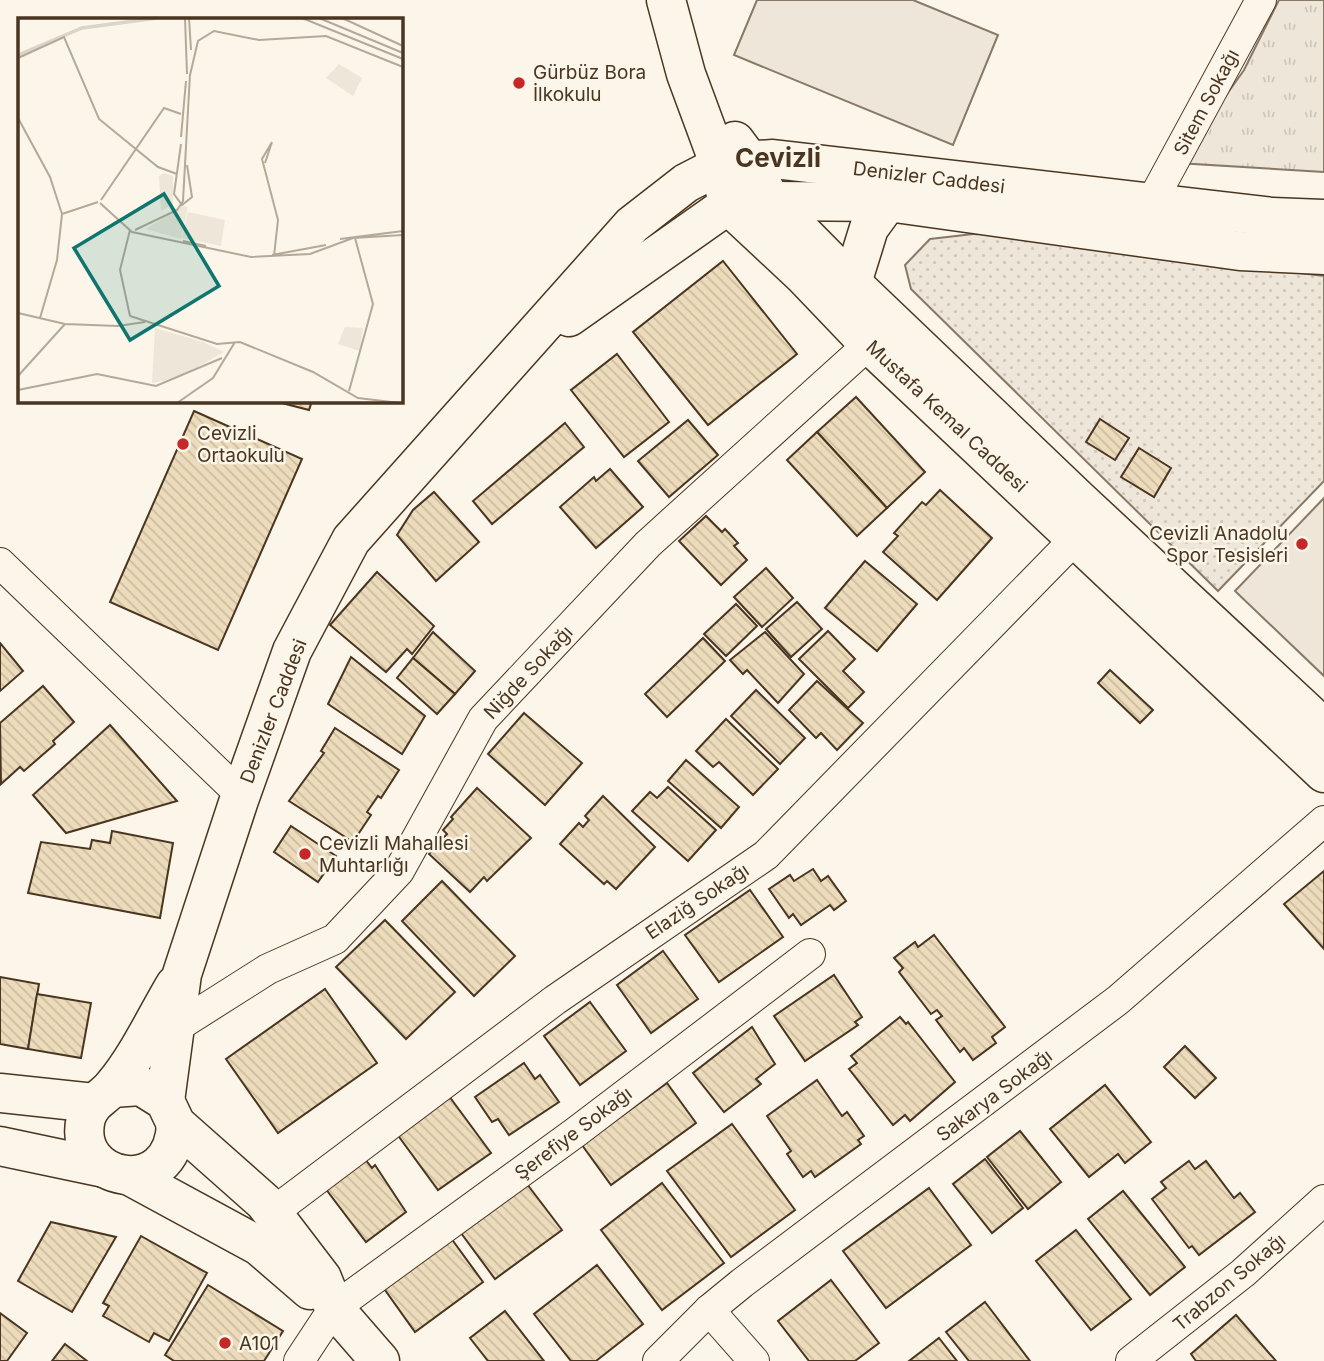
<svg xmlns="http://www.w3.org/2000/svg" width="1324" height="1361" font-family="Inter,sans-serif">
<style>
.grass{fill:url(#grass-dots);stroke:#887966;stroke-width:2}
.park{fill:url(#park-tufts);stroke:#887966;stroke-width:2}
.pitch{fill:#ede6d9;stroke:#887966;stroke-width:2}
.building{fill:url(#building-back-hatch);stroke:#4a3520;stroke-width:2}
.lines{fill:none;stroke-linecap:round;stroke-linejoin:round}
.street-casing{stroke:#4a3520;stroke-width:32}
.secondary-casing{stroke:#4a3520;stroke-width:41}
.street{stroke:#fbf6e9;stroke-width:30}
.secondary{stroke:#fbf6e9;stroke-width:38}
.poi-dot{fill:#c62828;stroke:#fbf6e9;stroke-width:2.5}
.labels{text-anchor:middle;stroke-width:5;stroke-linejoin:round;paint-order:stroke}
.poi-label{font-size:19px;fill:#4a3520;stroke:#fbf6e9;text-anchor:start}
.street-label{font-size:19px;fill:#4a3520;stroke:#fbf6e9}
.district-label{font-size:26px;font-weight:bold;fill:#4a3520;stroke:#fbf6e9}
.inset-river{fill:none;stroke:#dcd4c6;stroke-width:3.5}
.inset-road{fill:none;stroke:#b4a999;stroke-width:2}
.view{fill:#0f766e;fill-opacity:0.15;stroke:#0f766e;stroke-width:3.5}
.inset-edge{fill:none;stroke:#4a3520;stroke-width:3.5}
</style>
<defs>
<pattern id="grass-dots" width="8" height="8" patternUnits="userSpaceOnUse" patternTransform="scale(1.75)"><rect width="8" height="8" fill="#ede6d9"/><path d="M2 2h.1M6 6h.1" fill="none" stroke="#cdc6ba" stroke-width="1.8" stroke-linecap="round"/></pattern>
<pattern id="park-tufts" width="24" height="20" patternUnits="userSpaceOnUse" patternTransform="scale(1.75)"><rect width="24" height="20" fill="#ede6d9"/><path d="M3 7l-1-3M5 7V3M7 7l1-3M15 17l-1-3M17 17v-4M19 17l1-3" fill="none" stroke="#cdc6ba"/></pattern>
<pattern id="building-back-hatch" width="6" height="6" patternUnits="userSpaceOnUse" patternTransform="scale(1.75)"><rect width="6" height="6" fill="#ecdcbc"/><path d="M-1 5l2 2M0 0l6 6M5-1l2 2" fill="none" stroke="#ccbda1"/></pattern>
</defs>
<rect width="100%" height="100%" fill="#fbf6e9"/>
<!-- grass -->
<polygon class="grass" points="982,233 1324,276 1324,481 1218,591 911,289 905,265 930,239"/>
<!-- park -->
<polygon class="park" points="1279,0 1324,0 1324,172 1178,163 1244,70"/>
<!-- pitch -->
<g class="pitch">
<polygon points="757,0 913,0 998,35 953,145 734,55"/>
<polygon points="1324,498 1324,676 1235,591"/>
</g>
<!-- building -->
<g class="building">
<polygon points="723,261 797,354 708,425 633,332"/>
<polygon points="617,354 669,422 624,457 571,390"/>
<polygon points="856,397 925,472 887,508 817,432"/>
<polygon points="274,401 312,401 309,410"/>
<polygon points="194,411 302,459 218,650 110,602"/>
<polygon points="1100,419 1129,438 1115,460 1086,442"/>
<polygon points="688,420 718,455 669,497 638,461"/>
<polygon points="565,423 584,447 492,524 473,501"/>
<polygon points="817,432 887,508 857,536 787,460"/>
<polygon points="1139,448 1171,468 1154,497 1121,477"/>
<polygon points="610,469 643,507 596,548 560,507 594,477 596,481"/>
<polygon points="940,490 992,538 937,600 883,552 898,536 894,533 922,502 926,505"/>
<polygon points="434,492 479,542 436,581 397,535 413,510"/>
<polygon points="706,516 722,532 725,529 738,543 734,546 747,560 721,585 679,541"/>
<polygon points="865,561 917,604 877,651 825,608"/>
<polygon points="766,568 793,598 762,627 734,597"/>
<polygon points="377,572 434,626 412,654 407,649 386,672 330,625"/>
<polygon points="797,602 822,629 791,657 766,629"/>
<polygon points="736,604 757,626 726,656 704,634"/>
<polygon points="828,631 855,659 843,671 864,692 848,708 799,659"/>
<polygon points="433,632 475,671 455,694 413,658"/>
<polygon points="765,632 804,674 778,703 747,670 743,674 730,660"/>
<polygon points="703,638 725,661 667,717 645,694"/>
<polygon points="0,643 23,671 0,691"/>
<polygon points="351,657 425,716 402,754 328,704"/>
<polygon points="413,658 455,694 437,714 397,678"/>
<polygon points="1110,670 1153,710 1140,723 1098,683"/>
<polygon points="817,681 863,723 837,750 821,733 816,738 789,710"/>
<polygon points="43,686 74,722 53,741 55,744 24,771 20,767 1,784 0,723"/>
<polygon points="756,690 805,738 780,764 731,716"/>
<polygon points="524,713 582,763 545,805 488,754"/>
<polygon points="726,719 778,769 753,795 719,762 713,767 696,751"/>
<polygon points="110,725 177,801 66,833 33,795"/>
<polygon points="335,728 399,770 381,798 378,796 367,812 371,815 353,842 289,801 324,753 321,751"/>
<polygon points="686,760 739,807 721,828 668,781"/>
<polygon points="668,787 716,830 688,861 632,811 650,792 657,798"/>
<polygon points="477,788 531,838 487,881 484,877 470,892 429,854 447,834 443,830 453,819 451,817"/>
<polygon points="603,796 655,847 616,889 607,881 604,884 560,844 579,823 583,827 589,820 585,816"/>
<polygon points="291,826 336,856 318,882 274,852"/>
<polygon points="112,831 173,843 160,918 28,893 41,842 90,849 92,840 110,843"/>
<polygon points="813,869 821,881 828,876 846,901 834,910 830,905 801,925 793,914 789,918 769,889 790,875 794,881"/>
<polygon points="1324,871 1324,949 1284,904"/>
<polygon points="442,881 515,956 474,996 402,921"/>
<polygon points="750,890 783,937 719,982 685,935"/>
<polygon points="385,920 455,992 406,1039 336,967"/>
<polygon points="934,935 1005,1027 992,1037 996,1043 973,1060 964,1048 960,1052 936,1020 942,1016 937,1010 931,1014 899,972 903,968 894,958 915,942 918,947"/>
<polygon points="663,951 698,999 651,1033 617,985"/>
<polygon points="834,975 862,1017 855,1022 858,1025 805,1061 774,1016"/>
<polygon points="0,977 39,984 28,1049 0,1044"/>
<polygon points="325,989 377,1063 278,1133 226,1059"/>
<polygon points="37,994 91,1003 81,1058 28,1049"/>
<polygon points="590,1002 626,1051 580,1085 544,1036"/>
<polygon points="900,1017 906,1024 908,1022 955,1082 910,1121 905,1115 893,1125 849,1069 857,1063 851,1056"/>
<polygon points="752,1027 775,1064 756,1079 761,1084 724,1112 693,1073"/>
<polygon points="1185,1046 1216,1078 1195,1098 1164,1067"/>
<polygon points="524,1063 535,1079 540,1075 559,1102 509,1135 498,1119 492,1122 475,1097"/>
<polygon points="817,1080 842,1116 847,1112 864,1136 858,1140 861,1144 815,1177 811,1171 803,1177 787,1154 791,1151 767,1116"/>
<polygon points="667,1083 696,1123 611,1185 582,1145"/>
<polygon points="1105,1085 1151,1142 1125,1163 1118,1154 1089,1177 1050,1129"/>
<polygon points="446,1092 491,1153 438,1190 394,1130"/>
<polygon points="732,1124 795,1210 731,1257 667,1171"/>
<polygon points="1020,1131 1061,1182 1028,1209 987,1157"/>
<polygon points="361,1154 372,1168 375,1165 406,1212 366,1242 322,1184"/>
<polygon points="985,1159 1023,1208 992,1233 953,1184"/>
<polygon points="1189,1161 1195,1169 1206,1161 1234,1198 1240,1193 1255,1212 1199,1255 1192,1246 1189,1248 1152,1199 1166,1188 1161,1182"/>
<polygon points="662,1183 724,1263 662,1310 601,1230"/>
<polygon points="527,1184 562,1230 495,1279 461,1233"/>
<polygon points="929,1188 971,1245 886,1308 843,1251"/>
<polygon points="1123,1191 1185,1267 1150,1295 1088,1219"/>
<polygon points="51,1222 116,1237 72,1312 18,1281"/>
<polygon points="1076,1230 1131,1299 1091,1330 1036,1261"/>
<polygon points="448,1234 483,1282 415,1332 380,1283"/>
<polygon points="141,1236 207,1273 169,1341 154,1333 149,1342 103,1316 109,1306 103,1303"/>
<polygon points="597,1265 643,1324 596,1361 571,1361 534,1314"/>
<polygon points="831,1280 879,1343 855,1361 809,1361 778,1321"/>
<polygon points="208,1285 283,1331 264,1361 174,1361 165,1355"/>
<polygon points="985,1302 1030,1361 969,1361 946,1332"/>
<polygon points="505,1311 544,1361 488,1361 470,1338"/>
<polygon points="0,1313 27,1333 7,1361 0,1361"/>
<polygon points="1236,1315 1276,1361 1196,1361 1191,1354"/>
<polygon points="939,1338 957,1361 909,1361"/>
<polygon points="65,1344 87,1361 52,1361"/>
</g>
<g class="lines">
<!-- street casing -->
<g class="street-casing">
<g id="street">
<polyline points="1151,203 1261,0"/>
<polyline points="0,563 241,795"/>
<polyline points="175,1028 268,969 335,939 399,871 483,719 648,544 869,344"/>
<polyline points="272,1213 555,1000 766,855 1076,538"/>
<polyline points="709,1310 754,1361"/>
<polyline points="299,1361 334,1308 576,1132 810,954"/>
<polyline points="658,1361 709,1310 742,1283 1118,1000 1324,821"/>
<polyline points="1131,1361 1243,1273 1324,1200"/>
</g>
</g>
<!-- secondary casing -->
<g class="secondary-casing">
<g id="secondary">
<polyline points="666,0 686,74 720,166 728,205 804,276 869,344 1324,773"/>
<polyline points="735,141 749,160 771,201 852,283 1078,499 1324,728"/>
<polyline points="852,283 869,228 888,202"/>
<polyline points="569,317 728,205 771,201 888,202 1240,251 1324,255"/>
<path d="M175 985C157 1015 136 1060 113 1086 104 1098 91 1101 86 1118 70 1182 173 1203 176 1124"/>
<polyline points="112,1088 141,1086 165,1101 176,1124 264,1202 322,1278 334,1308 380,1361"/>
<polyline points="0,1093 94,1103"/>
<polyline points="165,1101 182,974 238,803 292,651 351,540 632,225 686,183 715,168 740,161 773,159 1272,217 1324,219"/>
<polyline points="0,1146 104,1168"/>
<polyline points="130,1176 259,1246 310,1290"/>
</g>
</g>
<!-- street -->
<use href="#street" class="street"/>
<!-- secondary -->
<use href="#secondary" class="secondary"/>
</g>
<!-- markers -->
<g class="poi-dot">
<circle cx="519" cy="83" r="7"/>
<circle cx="183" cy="444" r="7"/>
<circle cx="1302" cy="544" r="7"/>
<circle cx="305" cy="854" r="7"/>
<circle cx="225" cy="1343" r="7"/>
</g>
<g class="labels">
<!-- poi labels -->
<g class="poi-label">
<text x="533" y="79">Gürbüz Bora<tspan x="533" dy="22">İlkokulu</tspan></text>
<text x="197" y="440">Cevizli<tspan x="197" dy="22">Ortaokulu</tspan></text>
<text x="1288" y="540" text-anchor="end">Cevizli Anadolu<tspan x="1288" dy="22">Spor Tesisleri</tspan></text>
<text x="319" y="850">Cevizli Mahallesi<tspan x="319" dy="22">Muhtarlığı</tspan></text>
<text x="239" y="1350">A101</text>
</g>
<!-- street labels -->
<g class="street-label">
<text transform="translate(1206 102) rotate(-62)" y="7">Sitem Sokağı</text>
<text transform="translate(929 177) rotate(7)" y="7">Denizler Caddesi</text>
<text transform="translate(947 416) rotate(43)" y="7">Mustafa Kemal Caddesi</text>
<text transform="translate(528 672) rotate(-47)" y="7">Niğde Sokağı</text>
<text transform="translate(273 711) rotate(-69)" y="7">Denizler Caddesi</text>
<text transform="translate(697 901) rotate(-34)" y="7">Elaziğ Sokağı</text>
<text transform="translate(994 1095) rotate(-37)" y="7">Sakarya Sokağı</text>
<text transform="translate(573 1133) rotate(-37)" y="7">Şerefiye Sokağı</text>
<text transform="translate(1229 1282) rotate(-40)" y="7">Trabzon Sokağı</text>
</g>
<!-- district labels -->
<g class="district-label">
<text x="778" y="167">Cevizli</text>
</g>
</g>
<!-- overview -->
<g transform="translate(18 18)">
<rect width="385" height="385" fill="#fbf6e9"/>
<path d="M164 188 170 189 163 221 128 211Z" fill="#ede6d9"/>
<path d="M321 46 344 60 335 78 308 60ZM146 155 155 158V186L143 193 141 158ZM327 309 345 310 342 333 320 326ZM137 310 185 324 206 334 160 360 134 365Z" fill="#ede6d9"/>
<path d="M170 194 207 202 203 228 164 220Z" fill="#ede6d9"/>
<path class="inset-river" d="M0 37 64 10 139 0"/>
<path class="inset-road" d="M167 0 169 56M171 0 173 32M284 0 385 41M301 0 385 35M324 0 385 28M0 40 46 19 81 101 140 149 159 156M172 57 180 23 196 13 241 22 308 18 385 49M0 100 32 159 44 196 39 242 22 300M163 119 168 63M254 124 244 141 260 202 256 238M163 126 156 176 164 187 174 179 169 147M247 145 254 124M83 182 146 90 163 96M82 185 114 214 233 239 292 236 335 220 385 217M44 196 80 184M112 212 102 252 112 298M117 212 159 192 165 183 172 56M322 221 385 213M165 223 188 228M254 237 308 227M0 295 47 306 100 308 127 304M112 298 199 326 222 324 295 354 340 380 382 385M0 358 47 306M0 372 79 356 138 368 204 340M331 373 355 286 337 220M159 385 195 360 217 324"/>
<path class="view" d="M146 176 201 268 112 322 56 230Z"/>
<rect width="385" height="385" class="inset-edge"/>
</g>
</svg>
